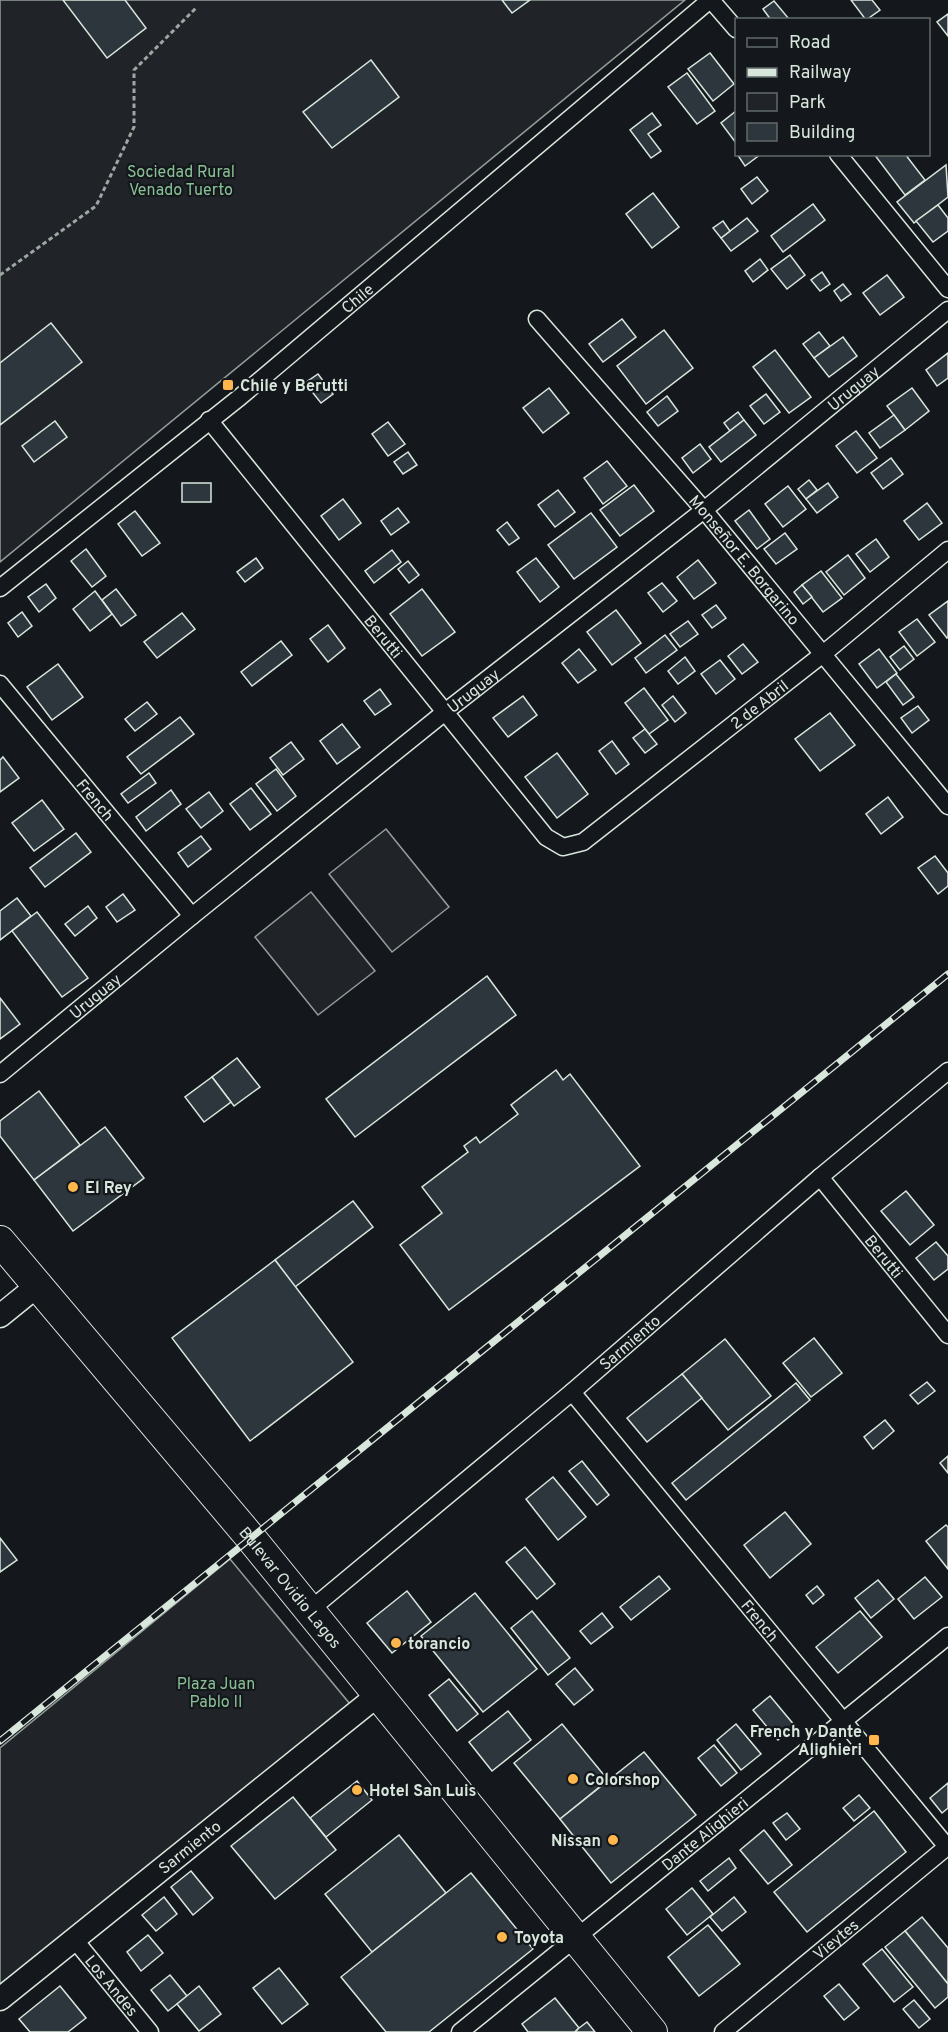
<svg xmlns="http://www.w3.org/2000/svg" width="948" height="2032" font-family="Overpass,sans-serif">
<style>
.green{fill:#202428;stroke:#939e99;stroke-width:1.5}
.building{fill:#2c363c;stroke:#d8e6dc;stroke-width:1.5}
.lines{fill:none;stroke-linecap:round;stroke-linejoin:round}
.street-casing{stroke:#d8e6dc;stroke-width:19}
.secondary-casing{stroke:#d8e6dc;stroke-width:25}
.highway-casing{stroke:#d8e6dc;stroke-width:32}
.path{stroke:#9da8a2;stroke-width:3;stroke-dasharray:4.5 3;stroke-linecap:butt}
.street{stroke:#14181c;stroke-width:16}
.secondary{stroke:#14181c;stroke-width:22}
.highway{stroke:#14181c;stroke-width:30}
.rail-casing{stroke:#d8e6dc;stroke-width:7}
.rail{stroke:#14181c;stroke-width:4.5;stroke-dasharray:14;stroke-linecap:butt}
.poi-dot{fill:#ffb74d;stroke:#14181c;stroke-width:2}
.labels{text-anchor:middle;stroke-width:4.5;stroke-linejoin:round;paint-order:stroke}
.park-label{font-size:16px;fill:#8ac095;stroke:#14181c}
.street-label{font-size:16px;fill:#d8e6dc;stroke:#14181c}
.poi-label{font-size:16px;font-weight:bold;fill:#d8e6dc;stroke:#14181c;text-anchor:start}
</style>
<rect width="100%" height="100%" fill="#14181c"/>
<!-- green -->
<g class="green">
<polygon points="0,0 685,0 0,562"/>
<polygon points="386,829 449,907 392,952 329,874"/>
<polygon points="311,892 375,971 318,1015 255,937"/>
<polygon points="230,1559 350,1704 0,1987 0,1748"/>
</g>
<!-- building -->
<g class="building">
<polygon points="63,0 125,0 146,28 107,58"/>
<polygon points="502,0 530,0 512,13"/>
<polygon points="851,0 872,0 880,10 866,20"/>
<polygon points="774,1 789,19 771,20 763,9"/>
<polygon points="948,14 948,36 937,22"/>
<polygon points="710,53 734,84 713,101 688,69"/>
<polygon points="371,60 399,97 332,148 303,112"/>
<polygon points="687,73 715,111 697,124 668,87"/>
<polygon points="736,111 736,143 721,123"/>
<polygon points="652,113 661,125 648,134 661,151 651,158 630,130"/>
<polygon points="737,154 761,154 745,166"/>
<polygon points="874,154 905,154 925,180 905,195"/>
<polygon points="946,165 948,197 914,223 897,202"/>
<polygon points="757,177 768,191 752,204 741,189"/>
<polygon points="653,193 679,227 652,248 626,214"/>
<polygon points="813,204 825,220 783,252 771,236"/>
<polygon points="938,205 948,218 948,231 933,242 916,221"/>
<polygon points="747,218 758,231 731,251 721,238"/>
<polygon points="723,221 730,231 721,238 713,228"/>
<polygon points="790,255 805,275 787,289 771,269"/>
<polygon points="760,259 768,270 753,282 745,271"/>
<polygon points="822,272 830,284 820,291 811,280"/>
<polygon points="887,275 904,297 880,315 863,293"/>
<polygon points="843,284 851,294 841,301 834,291"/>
<polygon points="622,319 636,337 603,362 589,344"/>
<polygon points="51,323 82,362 0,425 0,363"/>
<polygon points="664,330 693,368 646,404 617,366"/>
<polygon points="819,332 830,346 814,358 803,344"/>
<polygon points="843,337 857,356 829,377 814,358"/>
<polygon points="775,350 811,397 789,413 753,367"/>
<polygon points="948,353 948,378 937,386 926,370"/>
<polygon points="318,374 333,394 321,403 305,383"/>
<polygon points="549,388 569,413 543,433 523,408"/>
<polygon points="912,388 929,411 905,430 887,406"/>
<polygon points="766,394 780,412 764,424 750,406"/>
<polygon points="667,396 678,411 658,426 647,412"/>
<polygon points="738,412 744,420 730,431 724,423"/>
<polygon points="894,415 905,430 880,448 869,433"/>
<polygon points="744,420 756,435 721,462 709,447"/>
<polygon points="55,421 67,437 34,462 22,446"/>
<polygon points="388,422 405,444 388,456 372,434"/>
<polygon points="856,431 877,458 857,473 836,446"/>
<polygon points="700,444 711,459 693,473 682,458"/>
<polygon points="408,452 417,465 403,474 394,462"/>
<polygon points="891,458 903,474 883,489 871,473"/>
<polygon points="607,461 627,486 603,504 584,478"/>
<polygon points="809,480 817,490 806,499 798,489"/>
<rect x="182" y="483" width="29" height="19"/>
<polygon points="828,483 838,497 817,513 806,499"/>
<polygon points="634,485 654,511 620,536 600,510"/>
<polygon points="788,486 806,509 783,527 765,504"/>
<polygon points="558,490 575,512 555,527 538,505"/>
<polygon points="343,499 361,523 339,540 321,516"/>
<polygon points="927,503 942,523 919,540 904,521"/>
<polygon points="398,508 409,522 391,535 381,521"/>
<polygon points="749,510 770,539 757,549 735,521"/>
<polygon points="135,511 160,543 142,556 118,524"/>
<polygon points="591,513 617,547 574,579 548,545"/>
<polygon points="507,522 519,538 509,545 497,530"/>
<polygon points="785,533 797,549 776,564 764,549"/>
<polygon points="876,539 889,557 870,572 856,554"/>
<polygon points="86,549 106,576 92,587 71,561"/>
<polygon points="392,550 401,562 374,583 365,571"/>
<polygon points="848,555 865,578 844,595 826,572"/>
<polygon points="256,558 263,568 245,582 237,572"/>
<polygon points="536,558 559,587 540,602 517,572"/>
<polygon points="698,560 716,583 694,599 677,577"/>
<polygon points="408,561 419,575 409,583 398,569"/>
<polygon points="821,571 842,598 823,612 802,585"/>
<polygon points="662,583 677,601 663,612 648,593"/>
<polygon points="46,584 56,598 39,612 28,597"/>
<polygon points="802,585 812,597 803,604 794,592"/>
<polygon points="116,589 136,615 121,626 102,600"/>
<polygon points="422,589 455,632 422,656 390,614"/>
<polygon points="95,591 112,614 90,631 73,609"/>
<polygon points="948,601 948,637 947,638 929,615"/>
<polygon points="716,605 726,618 712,628 702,615"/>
<polygon points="616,610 641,643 612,665 587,632"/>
<polygon points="22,612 32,626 18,637 8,623"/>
<polygon points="182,613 195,629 157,658 144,642"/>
<polygon points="917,619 935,642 917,656 899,632"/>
<polygon points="688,621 698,634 680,647 670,634"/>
<polygon points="328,625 345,648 328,662 310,639"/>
<polygon points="665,635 677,650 646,673 635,658"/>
<polygon points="281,641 292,655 252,686 241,672"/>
<polygon points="743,644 758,662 742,674 728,656"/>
<polygon points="904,646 914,659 900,670 890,657"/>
<polygon points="579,649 596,670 578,683 562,663"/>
<polygon points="879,649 897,673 877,688 859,664"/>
<polygon points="685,657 695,671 678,684 668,671"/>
<polygon points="720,660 735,679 716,694 701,674"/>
<polygon points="58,664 83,697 52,720 27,687"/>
<polygon points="896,674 914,697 903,705 886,682"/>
<polygon points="644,688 668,720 649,734 625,703"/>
<polygon points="380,689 391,704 375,715 364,701"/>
<polygon points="523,696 537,715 508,737 493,718"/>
<polygon points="673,696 686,713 675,722 662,705"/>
<polygon points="147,702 157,714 135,731 125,719"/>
<polygon points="918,706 929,720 912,733 901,718"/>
<polygon points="830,713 855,745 820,771 795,739"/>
<polygon points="180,717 194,734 141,774 127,757"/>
<polygon points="342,724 360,747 337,764 320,741"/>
<polygon points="645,729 657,744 645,753 633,738"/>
<polygon points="612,741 629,764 616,774 599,751"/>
<polygon points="291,742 304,759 283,775 270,758"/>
<polygon points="557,753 588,794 557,818 525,777"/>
<polygon points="3,757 19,778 0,792 0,760"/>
<polygon points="276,769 296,796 277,811 256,784"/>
<polygon points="149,773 156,783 128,803 121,794"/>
<polygon points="251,788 271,814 250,830 230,804"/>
<polygon points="171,790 181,804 146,831 136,817"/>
<polygon points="209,792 223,811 201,828 186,809"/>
<polygon points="888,797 903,817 881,834 866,814"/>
<polygon points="42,800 64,829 34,851 12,823"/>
<polygon points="76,833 91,852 45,887 30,868"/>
<polygon points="201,836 211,849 188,867 178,853"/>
<polygon points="935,856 948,873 948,886 938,894 918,868"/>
<polygon points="123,894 135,910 117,922 106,907"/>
<polygon points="17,898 31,916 0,940 0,911"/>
<polygon points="88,906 97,918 75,936 65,924"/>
<polygon points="37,912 88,978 62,997 12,931"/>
<polygon points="487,976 516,1015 355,1137 326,1099"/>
<polygon points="0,998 20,1024 0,1039"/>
<polygon points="237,1058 260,1087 234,1106 212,1077"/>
<polygon points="556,1070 563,1080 570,1074 640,1166 449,1310 400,1245 442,1213 422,1187 468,1152 464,1146 476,1137 480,1143 518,1114 511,1105"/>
<polygon points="212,1077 231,1102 204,1122 185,1097"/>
<polygon points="39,1091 80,1145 34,1180 0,1136 0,1121"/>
<polygon points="105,1127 144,1178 73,1231 34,1180"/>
<polygon points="906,1191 934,1225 910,1245 881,1211"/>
<polygon points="353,1201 373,1227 295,1287 275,1260"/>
<polygon points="936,1242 948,1256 948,1269 934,1280 916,1258"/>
<polygon points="275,1260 353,1362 250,1441 172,1338"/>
<polygon points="814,1338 842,1373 811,1397 783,1363"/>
<polygon points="725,1339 771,1396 728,1430 682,1374"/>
<polygon points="682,1374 702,1398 647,1442 627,1418"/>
<polygon points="927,1382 935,1391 918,1404 910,1395"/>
<polygon points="796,1383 810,1400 686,1500 672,1483"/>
<polygon points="885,1420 894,1431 873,1449 864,1437"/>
<polygon points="948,1456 948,1473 940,1463"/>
<polygon points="582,1461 609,1495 597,1505 569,1471"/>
<polygon points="553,1477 586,1517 558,1540 526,1499"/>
<polygon points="785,1512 811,1544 770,1578 744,1545"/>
<polygon points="946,1525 948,1527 948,1569 926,1541"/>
<polygon points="0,1538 17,1560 0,1572"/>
<polygon points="525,1547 555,1584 537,1599 506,1562"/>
<polygon points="659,1576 670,1589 631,1620 620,1607"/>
<polygon points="925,1577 942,1597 914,1619 898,1599"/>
<polygon points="878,1580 894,1599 871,1618 855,1598"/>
<polygon points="817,1586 824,1595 813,1604 806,1595"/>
<polygon points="407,1591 431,1622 392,1653 367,1623"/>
<polygon points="475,1593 537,1669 483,1712 421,1636"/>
<polygon points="532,1611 570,1658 548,1675 511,1628"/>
<polygon points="860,1611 882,1637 838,1673 816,1647"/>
<polygon points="602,1613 613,1627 591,1644 580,1631"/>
<polygon points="575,1668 593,1690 574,1705 556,1684"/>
<polygon points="449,1679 478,1714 457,1731 429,1695"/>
<polygon points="770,1696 795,1726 778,1740 753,1710"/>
<polygon points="508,1711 531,1740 492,1771 469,1742"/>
<polygon points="562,1724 608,1780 560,1819 514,1763"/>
<polygon points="736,1724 761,1754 741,1770 717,1740"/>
<polygon points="714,1745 737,1773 721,1786 698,1758"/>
<polygon points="644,1752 696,1815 611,1883 560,1819"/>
<polygon points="357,1781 372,1800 326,1837 310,1818"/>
<polygon points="948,1783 948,1808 942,1813 930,1798"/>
<polygon points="859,1795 870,1808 854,1821 843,1808"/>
<polygon points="293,1797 336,1850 275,1899 231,1846"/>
<polygon points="874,1811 906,1852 807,1932 774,1892"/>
<polygon points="787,1813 800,1829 786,1840 773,1823"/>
<polygon points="764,1830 792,1865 768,1884 740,1850"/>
<polygon points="399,1835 446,1893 372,1952 325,1894"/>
<polygon points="729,1858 736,1868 708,1891 700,1881"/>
<polygon points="191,1871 213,1898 193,1915 171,1887"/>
<polygon points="471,1873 533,1949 429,2032 386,2032 341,1977"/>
<polygon points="692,1888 713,1914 687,1935 666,1909"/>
<polygon points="164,1897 177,1914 156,1931 142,1915"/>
<polygon points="734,1897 746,1912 722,1931 710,1917"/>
<polygon points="922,1917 948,1948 948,1984 905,1931"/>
<polygon points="708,1925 740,1964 699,1996 668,1957"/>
<polygon points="905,1931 948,1984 948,1997 935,2008 885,1947"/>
<polygon points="148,1935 163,1953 141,1971 127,1952"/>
<polygon points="882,1949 913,1987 894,2002 863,1964"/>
<polygon points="279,1968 308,2004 282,2024 253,1988"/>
<polygon points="170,1975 187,1996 168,2011 151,1990"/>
<polygon points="839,1984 859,2008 844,2020 824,1996"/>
<polygon points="60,1986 86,2018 68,2032 30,2032 19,2019"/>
<polygon points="199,1986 221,2014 199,2031 177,2004"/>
<polygon points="555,1998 579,2028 575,2032 528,2032 522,2024"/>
<polygon points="914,2000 930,2019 919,2028 903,2009"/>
<polygon points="587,2022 595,2032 575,2032 579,2028"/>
</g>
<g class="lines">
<!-- street casing -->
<g class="street-casing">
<g id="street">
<polyline points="711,0 736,29"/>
<polyline points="838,154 948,289"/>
<path id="s1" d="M537 319 704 510 948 806"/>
<path id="s2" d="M209 420 546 837 563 847 583 842 823 654 948 550"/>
<path id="s3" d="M0 588 240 397 710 0"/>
<path id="s4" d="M0 684 192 916"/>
<path id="s5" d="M0 1074 192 916 445 712 704 510 948 310"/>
<path id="s6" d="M820 1177 948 1335"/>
<path id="s7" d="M572 1392 948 1848"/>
<path id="s8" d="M310 1610 572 1392 820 1177 948 1071"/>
<path id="s9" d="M74 1939 150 2032"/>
<path id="s10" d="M460 2032 948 1636"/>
<path id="s11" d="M723 2032 948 1846"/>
</g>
</g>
<!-- secondary casing -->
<g class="secondary-casing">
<g id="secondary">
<polyline points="0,1316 37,1286"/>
<path id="s12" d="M0 1999 378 1695"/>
</g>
</g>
<!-- highway casing -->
<g class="highway-casing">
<g id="highway">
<path id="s13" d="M0 1241 250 1537 652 2032"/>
</g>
</g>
<!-- path -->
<polyline class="path" points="0,275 96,206 134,127 134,70 197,7"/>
<!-- street -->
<use href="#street" class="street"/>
<!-- secondary -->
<use href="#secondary" class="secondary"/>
<!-- highway -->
<use href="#highway" class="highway"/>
<!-- rail casing -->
<g class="rail-casing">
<polyline id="rail" points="0,1741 948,974"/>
</g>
<!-- rail -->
<use href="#rail" class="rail"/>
</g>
<!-- markers -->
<g class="poi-dot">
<rect x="222" y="379" width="12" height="12" rx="3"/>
<circle cx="73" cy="1187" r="6"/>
<circle cx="396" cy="1643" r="6"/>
<rect x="868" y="1734" width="12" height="12" rx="3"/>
<circle cx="573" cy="1779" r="6"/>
<circle cx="357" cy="1790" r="6"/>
<circle cx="613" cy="1840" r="6"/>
<circle cx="502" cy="1937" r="6"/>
</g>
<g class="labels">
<!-- park labels -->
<g class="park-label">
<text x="181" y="177">Sociedad Rural<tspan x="181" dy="18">Venado Tuerto</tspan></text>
<text x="216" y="1689">Plaza Juan<tspan x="216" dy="18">Pablo II</tspan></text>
</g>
<!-- street labels -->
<g class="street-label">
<text dy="6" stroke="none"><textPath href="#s3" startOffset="460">Chile</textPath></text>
<text dy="6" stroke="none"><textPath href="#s5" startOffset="1095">Uruguay</textPath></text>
<text dy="6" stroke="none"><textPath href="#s1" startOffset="318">Monseñor E. Borgarino</textPath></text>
<text dy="6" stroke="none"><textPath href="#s2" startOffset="278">Berutti</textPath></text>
<text dy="6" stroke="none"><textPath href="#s5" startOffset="609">Uruguay</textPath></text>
<text dy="6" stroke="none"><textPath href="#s2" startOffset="800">2 de Abril</textPath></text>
<text dy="6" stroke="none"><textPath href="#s4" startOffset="150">French</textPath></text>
<text dy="6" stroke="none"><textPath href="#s5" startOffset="123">Uruguay</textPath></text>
<text dy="6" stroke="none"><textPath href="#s6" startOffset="102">Berutti</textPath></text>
<text dy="6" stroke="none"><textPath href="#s8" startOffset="417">Sarmiento</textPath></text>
<text dy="6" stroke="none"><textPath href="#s13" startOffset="452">Bulevar Ovidio Lagos</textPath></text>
<text dy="6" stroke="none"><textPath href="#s7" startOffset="296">French</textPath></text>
<text dy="6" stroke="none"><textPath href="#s10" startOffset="315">Dante Alighieri</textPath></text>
<text dy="6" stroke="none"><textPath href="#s12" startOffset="243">Sarmiento</textPath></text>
<text dy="6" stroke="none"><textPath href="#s11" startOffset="146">Vieytes</textPath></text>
<text dy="6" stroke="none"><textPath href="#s9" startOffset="60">Los Andes</textPath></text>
</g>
<!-- poi labels -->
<g class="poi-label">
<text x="240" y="391">Chile y Berutti</text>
<text x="85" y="1193">El Rey</text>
<text x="408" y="1649">torancio</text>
<text x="862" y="1737" text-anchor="end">French y Dante<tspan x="862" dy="18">Alighieri</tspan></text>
<text x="585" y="1785">Colorshop</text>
<text x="369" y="1796">Hotel San Luis</text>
<text x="601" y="1846" text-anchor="end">Nissan</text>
<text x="514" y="1943">Toyota</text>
</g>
</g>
<!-- legend -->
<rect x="735" y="18" width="195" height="138" fill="#14181c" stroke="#626a69" stroke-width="1.5"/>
<rect x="747" y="38" width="30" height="9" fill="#14181c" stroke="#626a69" stroke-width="1.5"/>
<text x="789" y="48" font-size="18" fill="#d8e6dc">Road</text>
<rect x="747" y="68" width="30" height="9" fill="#d8e6dc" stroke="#626a69" stroke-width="1.5"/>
<text x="789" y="78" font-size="18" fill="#d8e6dc">Railway</text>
<rect x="747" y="93" width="30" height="18" fill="#202428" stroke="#626a69" stroke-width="1.5"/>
<text x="789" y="108" font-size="18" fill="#d8e6dc">Park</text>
<rect x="747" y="123" width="30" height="18" fill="#2c363c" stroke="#626a69" stroke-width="1.5"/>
<text x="789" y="138" font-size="18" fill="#d8e6dc">Building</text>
</svg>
